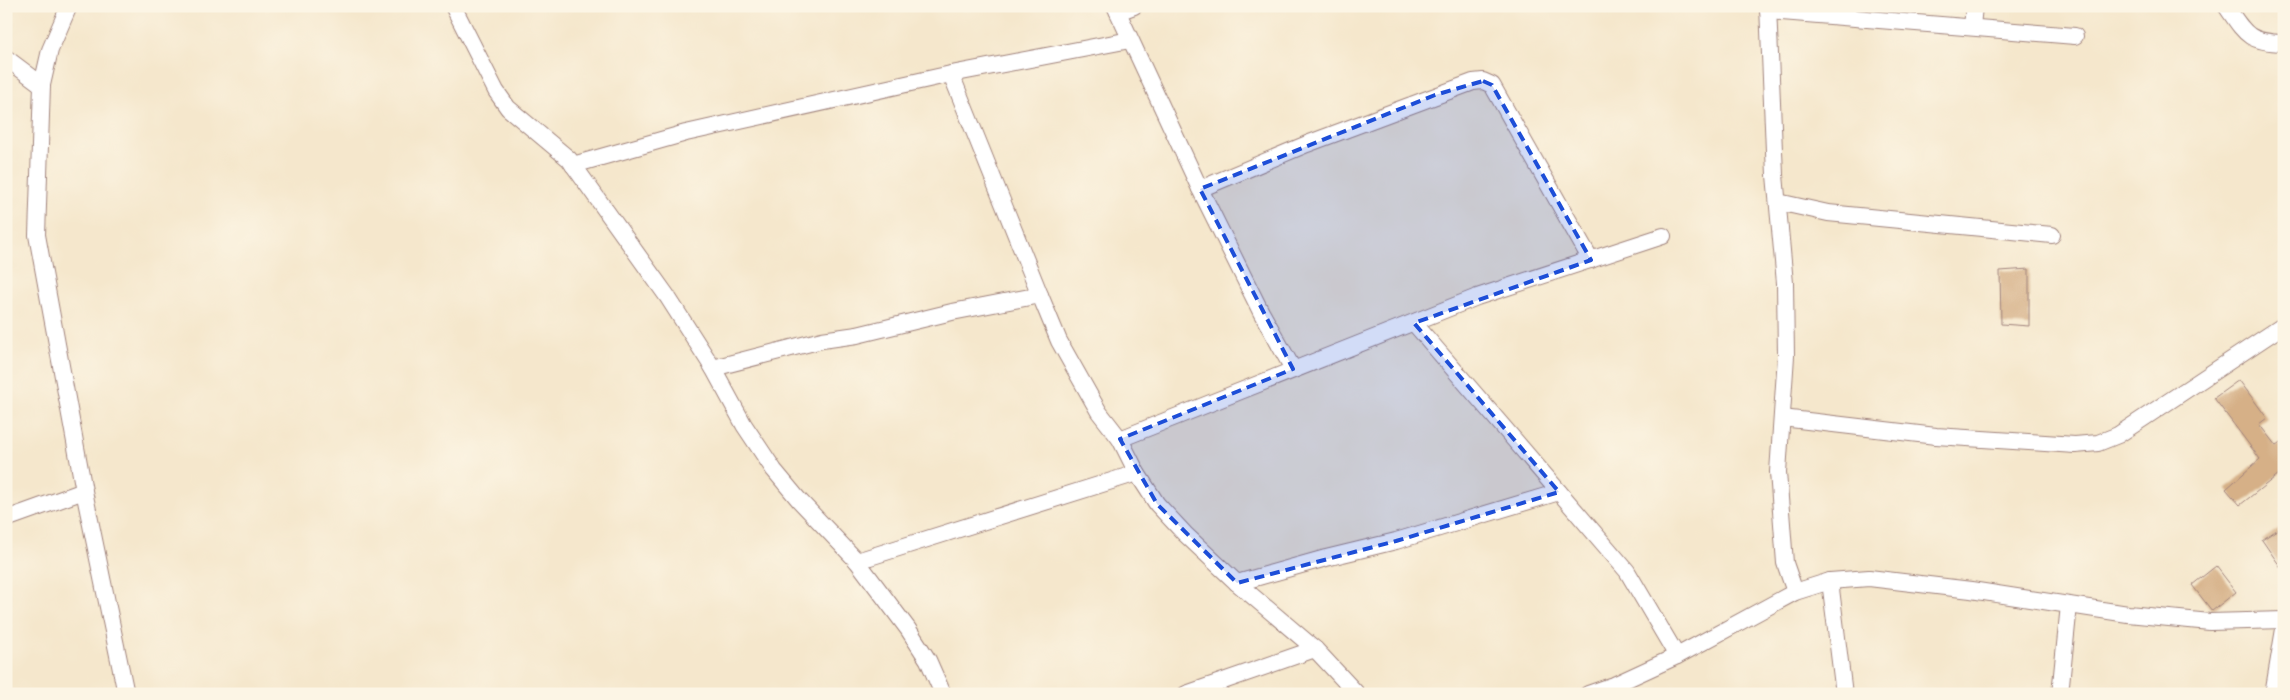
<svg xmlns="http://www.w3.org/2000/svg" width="2290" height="700" font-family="Pangolin,sans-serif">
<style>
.building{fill:#d6b087}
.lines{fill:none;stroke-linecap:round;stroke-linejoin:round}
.minor-casing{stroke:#a0837c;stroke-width:18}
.minor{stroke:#fff;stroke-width:16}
.marked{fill:#1d4ed8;fill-opacity:0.2;stroke:#1d4ed8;stroke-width:4;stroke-dasharray:10 6;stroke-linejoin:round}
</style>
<rect width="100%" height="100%" fill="#fcf5e5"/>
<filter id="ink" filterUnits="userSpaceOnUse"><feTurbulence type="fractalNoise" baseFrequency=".02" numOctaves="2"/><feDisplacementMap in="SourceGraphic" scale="10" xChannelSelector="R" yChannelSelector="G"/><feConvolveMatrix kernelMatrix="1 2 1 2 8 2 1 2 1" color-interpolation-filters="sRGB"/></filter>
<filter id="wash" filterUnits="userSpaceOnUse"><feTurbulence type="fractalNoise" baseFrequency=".0096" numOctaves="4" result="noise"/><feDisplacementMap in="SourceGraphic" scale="20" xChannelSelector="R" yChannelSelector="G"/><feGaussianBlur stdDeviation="1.12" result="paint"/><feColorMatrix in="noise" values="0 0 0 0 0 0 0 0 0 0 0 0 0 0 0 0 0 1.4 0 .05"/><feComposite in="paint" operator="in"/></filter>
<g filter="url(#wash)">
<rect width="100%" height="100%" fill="#f5e7cc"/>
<g id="blocks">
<!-- building -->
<g class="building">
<polygon points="2029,269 2029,326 2001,324 2000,271"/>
<polygon points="2239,380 2267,418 2259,424 2276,446 2284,440 2284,470 2240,505 2226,489 2260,459 2214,398"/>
<polygon points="2284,525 2284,572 2262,540"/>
<polygon points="2216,566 2236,592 2212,611 2192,585"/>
</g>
</g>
</g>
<g filter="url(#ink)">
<use href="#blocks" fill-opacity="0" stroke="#a0837c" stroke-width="1"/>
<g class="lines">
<!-- minor casing -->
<g class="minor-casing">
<g id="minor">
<polyline points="69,6 50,50 42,85 37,235 84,491 126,694"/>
<polyline points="453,6 496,91 508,108 569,159 667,296 713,368 744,425 774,470 799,500 857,561 908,629 928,660 943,694"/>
<polyline points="1115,6 1200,189 1261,312 1293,369"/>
<polyline points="1768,6 1775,175 1785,283 1786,356 1778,472 1785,563 1795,592"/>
<path d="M2226 6C2246 35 2248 42 2284 43"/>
<polyline points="1768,11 2075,36"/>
<polyline points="1118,12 1134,6"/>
<polyline points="1972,27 1974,6"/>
<polyline points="6,58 42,85"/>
<polyline points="951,74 1130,40"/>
<polyline points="573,165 686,133 951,74 1040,295"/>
<polyline points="1200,189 1307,144 1473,82 1483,81 1492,85 1591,260"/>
<polyline points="1778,202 1828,213 2052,235"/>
<polyline points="1414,323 1627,571 1677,656"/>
<polyline points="713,368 822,340 857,335 952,312 1040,295 1059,341 1099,412 1120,439 1137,473 1157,504 1185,534 1237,583 1315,649 1357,694"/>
<polyline points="1782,418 1936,436 2075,445 2098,443 2118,435 2284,325"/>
<polyline points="1120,439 1477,297 1663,236"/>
<polyline points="6,519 84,491"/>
<polyline points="857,561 1137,473"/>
<polyline points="1830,581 1844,694"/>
<polyline points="1237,583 1326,558 1396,541 1559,492"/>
<polyline points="1186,694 1315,649"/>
<polyline points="1588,694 1614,685 1677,656 1795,592 1830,581 1869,578 1971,590 2128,614 2210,622 2284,620"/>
<polyline points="2060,694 2069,605"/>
<polyline points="2273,694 2284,629"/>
</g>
</g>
<!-- minor -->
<use href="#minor" class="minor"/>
</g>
</g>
<!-- marked area -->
<path class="marked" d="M1483 81 1492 85 1591 260 1414 323 1559 492 1396 541 1237 583 1157 504 1120 439 1293 369 1200 189 1435 95Z"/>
<!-- margin -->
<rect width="2290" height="700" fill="none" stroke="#fcf5e5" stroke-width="25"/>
</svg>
